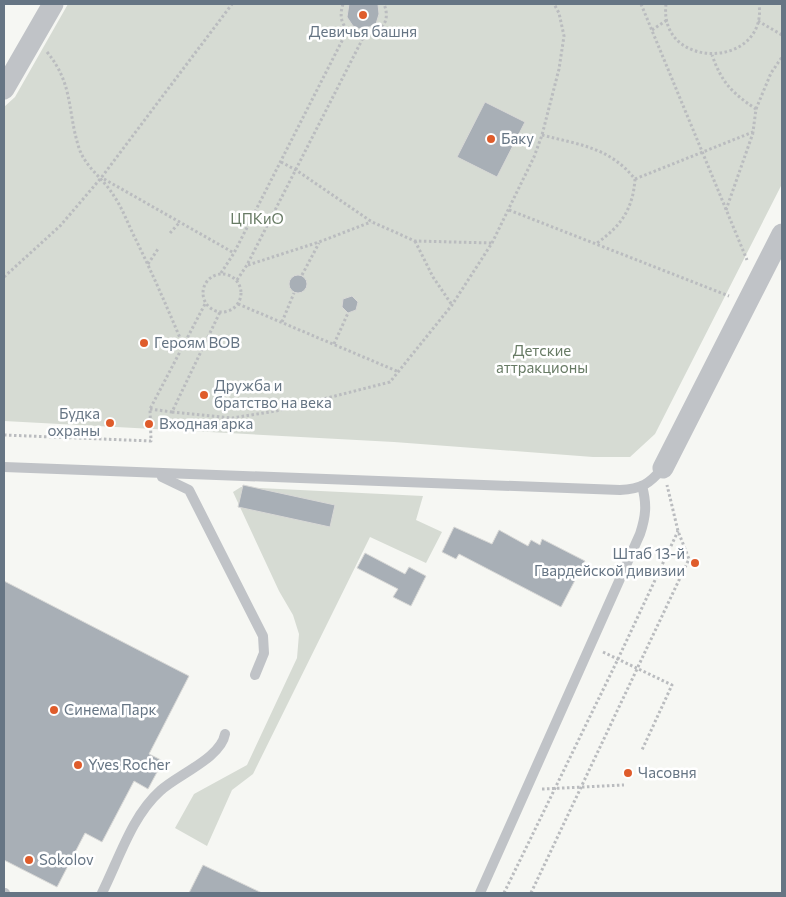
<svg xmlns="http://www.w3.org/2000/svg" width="786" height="897" font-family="Commissioner,sans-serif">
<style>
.green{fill:#d6dbd3}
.building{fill:#a8afb6;stroke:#d8d8d6}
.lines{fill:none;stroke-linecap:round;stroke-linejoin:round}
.path{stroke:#babcbf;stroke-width:3;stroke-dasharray:2.5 2.5;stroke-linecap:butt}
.lane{stroke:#c0c3c7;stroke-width:10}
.street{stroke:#c0c3c7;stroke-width:21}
.poi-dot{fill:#df5c2b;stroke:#fff;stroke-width:2}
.labels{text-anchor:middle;stroke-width:5;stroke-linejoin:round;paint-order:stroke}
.poi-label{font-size:15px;fill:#667584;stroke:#fff;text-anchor:start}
.park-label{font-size:15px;fill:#687b65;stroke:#fff}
</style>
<rect width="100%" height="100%" fill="#f6f7f3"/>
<!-- green -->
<g class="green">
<polygon points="68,4 782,4 782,184 655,434 630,457 593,457 394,442 4,421 4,107 15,97"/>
<polygon points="241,487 423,496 416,520 442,532 426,563 370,537 253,774 232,790 207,846 175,828 194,794 247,765 297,658 299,634 293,615 279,591 233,492"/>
</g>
<!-- building -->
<g class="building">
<polygon points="349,4 378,4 379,14 376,24 362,30 353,26 347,17"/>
<polygon points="485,102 525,122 497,177 457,157"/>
<circle cx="298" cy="284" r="9"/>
<polygon points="352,296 358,302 356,310 348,313 342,307 343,299"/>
<polygon points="243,485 335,505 330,527 238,507"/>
<polygon points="454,527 492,544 499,530 528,546 531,540 540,545 542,539 585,561 561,607 459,554 456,559 442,552"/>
<polygon points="365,553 405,574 409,567 426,576 411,606 393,597 398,589 357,568"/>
<polygon points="4,581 189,676 149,754 163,761 148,789 134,781 102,842 85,833 57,887 4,860"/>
<polygon points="203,865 262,893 189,893"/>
</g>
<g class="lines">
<!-- path -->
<g class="path">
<path d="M343 4C329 47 400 43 384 4"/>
<polyline points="641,4 747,260"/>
<path d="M666 4C658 71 768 69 759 4"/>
<polyline points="758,21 782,35"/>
<polyline points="652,30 667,20"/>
<path d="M47 52C74 85 67 111 79 148 85 167 104 179 114 196 122 208 127 221 133 234 151 270 167 307 183 345"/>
<polyline points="756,109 771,73 782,57"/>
<path d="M542 135C580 145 609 147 635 179 633 209 621 226 597 243"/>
<polyline points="281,162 296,170 372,222 415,241 492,243"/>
<polyline points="104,179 234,253"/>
<path d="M635 179 753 132 756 109C732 93 722 83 712 55"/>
<polyline points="509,210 729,296"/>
<polyline points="726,210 753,133"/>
<polyline points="170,233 180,222"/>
<polyline points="415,241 433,277 452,305"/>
<polyline points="148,264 158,249"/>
<polyline points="248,265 319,242 371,222"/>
<polyline points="221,273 234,253 348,29"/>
<circle cx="222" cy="293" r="19"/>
<polyline points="302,275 319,243"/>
<polyline points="4,277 60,226 101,178 232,4"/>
<polyline points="237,280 247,265 364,36"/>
<polyline points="238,304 399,372"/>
<polyline points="282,322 294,293"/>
<polyline points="334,344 348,313"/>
<polyline points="150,409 172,412 220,312"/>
<polyline points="172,412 232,418 276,411 390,382 452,305 492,243 534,157 542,135 559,69 564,36 559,13 554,4"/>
<polyline points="4,435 151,441 150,409 205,304"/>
<polyline points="603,652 672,685 642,750"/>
<polyline points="542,789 624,785"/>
<polyline points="504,893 618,659 678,531"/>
<polyline points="531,893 689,559 678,531 667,485"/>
</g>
<!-- lane -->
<g class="lane">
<path d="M4 467 620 490C642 489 649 484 663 468"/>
<polyline points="162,477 189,490 263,636 264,653 255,675"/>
<polyline points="4,893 5,893"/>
<path d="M102 893C119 859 132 816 160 791 177 775 221 758 225 734"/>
<path d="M480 893 640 534C646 516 647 504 642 486"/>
</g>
<!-- street -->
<g class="street">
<polyline points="4,89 53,4"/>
<polyline points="663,468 782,234"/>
</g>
</g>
<!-- markers -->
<g class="poi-dot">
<circle cx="363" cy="15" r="5"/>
<circle cx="491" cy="139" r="5"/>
<circle cx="144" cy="343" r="5"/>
<circle cx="204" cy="395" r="5"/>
<circle cx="110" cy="423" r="5"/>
<circle cx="149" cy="424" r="5"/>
<circle cx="695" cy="563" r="5"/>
<circle cx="54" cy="710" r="5"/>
<circle cx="78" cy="765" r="5"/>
<circle cx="628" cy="773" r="5"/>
<circle cx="29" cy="860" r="5"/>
</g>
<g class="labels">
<!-- poi labels -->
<g class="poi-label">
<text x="363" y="37" text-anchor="middle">Девичья башня</text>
<text x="501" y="144">Баку</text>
<text x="154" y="348">Героям ВОВ</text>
<text x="214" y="391">Дружба и<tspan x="214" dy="17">братство на века</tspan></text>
<text x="100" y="419" text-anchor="end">Будка<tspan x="100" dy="17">охраны</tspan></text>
<text x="159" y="429">Входная арка</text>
<text x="685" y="559" text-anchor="end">Штаб 13-й<tspan x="685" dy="17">Гвардейской дивизии</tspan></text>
<text x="64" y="715">Синема Парк</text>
<text x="88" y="770">Yves Rocher</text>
<text x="638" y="778">Часовня</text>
<text x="39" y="865">Sokolov</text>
</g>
<!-- park labels -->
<g class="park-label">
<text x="257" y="224">ЦПКиО</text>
<text x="542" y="356">Детские<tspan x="542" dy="17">аттракционы</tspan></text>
</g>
</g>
<!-- border -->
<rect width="786" height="897" fill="none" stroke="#667584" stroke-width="10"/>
</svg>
